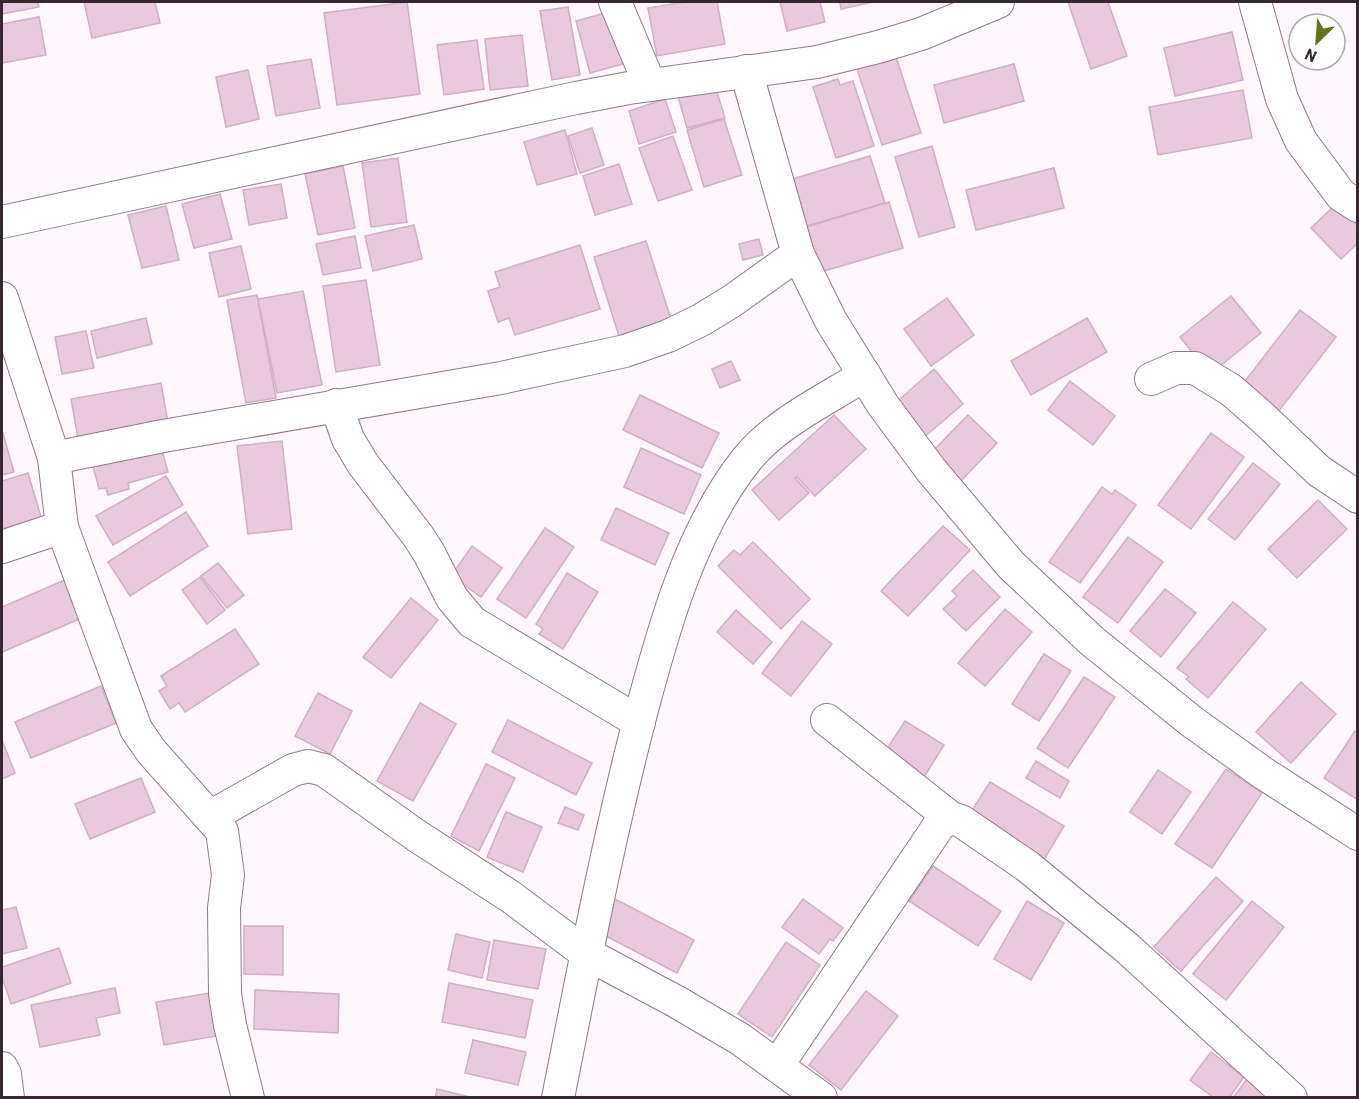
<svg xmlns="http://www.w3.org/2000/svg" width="1359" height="1099" font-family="Barlow,sans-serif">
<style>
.building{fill:#e9c9dd;stroke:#cfb0c4;stroke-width:1.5}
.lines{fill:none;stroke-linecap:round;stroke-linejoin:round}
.minor-casing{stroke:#95788b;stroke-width:34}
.minor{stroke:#fff;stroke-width:32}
</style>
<rect width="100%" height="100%" fill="#fef7fc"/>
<!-- building -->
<g class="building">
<polygon points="2,2 38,2 39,7 2,14"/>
<polygon points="84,2 155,2 160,23 92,38"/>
<polygon points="407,2 420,94 337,105 324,13"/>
<polygon points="685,2 717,2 725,44 657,56 648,8"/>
<polygon points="780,2 820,2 825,22 787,31"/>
<polygon points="840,2 873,2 841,9"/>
<polygon points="1068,2 1108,2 1127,56 1091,69"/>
<polygon points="568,7 580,75 552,80 540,11"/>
<polygon points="616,10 630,62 590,73 576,21"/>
<polygon points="39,17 46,55 2,63 2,24"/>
<polygon points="1232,32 1243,80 1175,96 1164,48"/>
<polygon points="522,35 528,86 490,90 485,39"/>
<polygon points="477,40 484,89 444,95 437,45"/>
<polygon points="895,54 921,133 882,145 856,66"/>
<polygon points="311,59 320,108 276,116 267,66"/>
<polygon points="1014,64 1024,101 944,123 934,85"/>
<polygon points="248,70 259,119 226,127 216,77"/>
<polygon points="713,79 725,118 687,128 676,89"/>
<polygon points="838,79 840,85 853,81 874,146 836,158 813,87"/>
<polygon points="1243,90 1252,138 1158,155 1149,107"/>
<polygon points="665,99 676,132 639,144 629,111"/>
<polygon points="724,119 742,175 704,187 687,130"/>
<polygon points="592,128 604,165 580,173 568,136"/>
<polygon points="565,130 577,174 537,185 524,142"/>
<polygon points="673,136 692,190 658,201 639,148"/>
<polygon points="932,146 955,227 919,237 895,157"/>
<polygon points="870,156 885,203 797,229 782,182"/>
<polygon points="398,158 407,222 371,227 362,163"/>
<polygon points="619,164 632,204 595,215 583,176"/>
<polygon points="343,166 355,228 318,235 305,174"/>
<polygon points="1054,168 1064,208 976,230 966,190"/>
<polygon points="281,184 287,218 249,225 243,190"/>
<polygon points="220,194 232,239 194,248 182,204"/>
<polygon points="889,202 903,248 817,273 803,228"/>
<polygon points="1336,204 1358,226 1358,243 1341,259 1311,228"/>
<polygon points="166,206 179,260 142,268 128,215"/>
<polygon points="414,225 422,259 373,271 365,236"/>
<polygon points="355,236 361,268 323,275 316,244"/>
<polygon points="759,239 763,255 743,260 739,244"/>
<polygon points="646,241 672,322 620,339 594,257"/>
<polygon points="580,245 600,309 515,335 509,318 498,322 488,291 500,287 495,272"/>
<polygon points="241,246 251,289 219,297 209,253"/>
<polygon points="366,280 380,365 336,372 323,286"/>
<polygon points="303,291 322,385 277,393 258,299"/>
<polygon points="257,295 276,398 246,403 227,300"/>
<polygon points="1231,296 1261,333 1210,374 1180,337"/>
<polygon points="947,298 974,335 931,366 904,329"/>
<polygon points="1300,310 1336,337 1275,416 1239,389"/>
<polygon points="146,318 152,344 97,358 91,331"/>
<polygon points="1087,318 1107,352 1031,395 1011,361"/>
<polygon points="86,331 94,368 62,374 55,337"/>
<polygon points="731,361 740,380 720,388 712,369"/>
<polygon points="934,369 963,404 922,439 893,405"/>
<polygon points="1070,381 1115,416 1093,445 1048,410"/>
<polygon points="161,383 168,423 78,439 71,399"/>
<polygon points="640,395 719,433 702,468 623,430"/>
<polygon points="834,415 866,449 815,496 797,477 795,478 809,493 779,520 752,490"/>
<polygon points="968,415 997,443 960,482 930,454"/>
<polygon points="2,430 14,472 2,475"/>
<polygon points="1211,433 1244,457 1191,529 1158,505"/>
<polygon points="282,441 292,529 248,534 237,446"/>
<polygon points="161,447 168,472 128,483 129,489 108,495 106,488 99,489 93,466"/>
<polygon points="641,448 701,475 684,514 624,487"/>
<polygon points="1253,463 1280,484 1235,540 1208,519"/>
<polygon points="28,473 41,517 2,529 2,481"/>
<polygon points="166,476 183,505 113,545 96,516"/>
<polygon points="1102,487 1112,494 1115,490 1136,505 1080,583 1049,562"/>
<polygon points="1318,500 1347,529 1297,578 1268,549"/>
<polygon points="616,508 669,533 655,565 601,540"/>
<polygon points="186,512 208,546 130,596 108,562"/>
<polygon points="943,526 970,550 908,616 881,591"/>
<polygon points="545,528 574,547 526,618 497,599"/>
<polygon points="1128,537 1163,562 1118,623 1083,597"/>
<polygon points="753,542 810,599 781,629 718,566 734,550 740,555"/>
<polygon points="472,546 502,568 481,597 451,576"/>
<polygon points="218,563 244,595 227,608 201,576"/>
<polygon points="973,570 1000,597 966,631 943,609 957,596 952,591"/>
<polygon points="567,573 598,592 563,649 539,634 543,629 536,624"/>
<polygon points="200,577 225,610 207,624 182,590"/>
<polygon points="67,579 84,617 2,652 2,607"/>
<polygon points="1165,589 1196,613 1161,657 1130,631"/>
<polygon points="411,598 438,620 391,678 363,657"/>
<polygon points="1233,602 1266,629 1208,698 1186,679 1189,677 1177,668"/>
<polygon points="1005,609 1032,632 985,686 958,663"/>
<polygon points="736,610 772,642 753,664 717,632"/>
<polygon points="802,621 832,644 791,696 762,673"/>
<polygon points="235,629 259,664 185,712 179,703 170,709 159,691 167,686 161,676"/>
<polygon points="1044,654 1071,671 1039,721 1012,704"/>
<polygon points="1084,677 1115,697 1068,768 1037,748"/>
<polygon points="1301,682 1336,714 1291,763 1256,732"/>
<polygon points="101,686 116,723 31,758 15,722"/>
<polygon points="318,693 352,711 330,754 295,736"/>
<polygon points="420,703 456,724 413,801 377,781"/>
<polygon points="508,720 592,763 576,795 492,752"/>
<polygon points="905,721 944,745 924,777 885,752"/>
<polygon points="1355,731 1358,733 1358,796 1356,799 1324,778"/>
<polygon points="2,740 15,773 2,779"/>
<polygon points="1036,761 1069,781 1060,798 1026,778"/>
<polygon points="486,764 515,778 479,851 451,836"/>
<polygon points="1226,769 1262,793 1212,868 1175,844"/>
<polygon points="1158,770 1191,792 1162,834 1130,812"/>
<polygon points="141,778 155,812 90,839 75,804"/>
<polygon points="990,782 1064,826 1041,865 966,820"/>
<polygon points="565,807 584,815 578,830 558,823"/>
<polygon points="506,812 542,827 523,872 487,857"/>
<polygon points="933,866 1001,911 978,946 909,901"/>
<polygon points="1216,877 1243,901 1181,971 1154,947"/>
<polygon points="613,898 694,940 677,973 596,931"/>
<polygon points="803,899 843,928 833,941 830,939 819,954 782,927"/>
<polygon points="1027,901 1064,923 1031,980 994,959"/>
<polygon points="1252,901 1284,927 1226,1000 1193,974"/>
<polygon points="16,907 27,948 2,954 2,910"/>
<polygon points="244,926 283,926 283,975 244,974"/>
<polygon points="456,934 490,942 482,978 448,970"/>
<polygon points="494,940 546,949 538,989 487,980"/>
<polygon points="786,942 820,965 772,1037 738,1014"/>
<polygon points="59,948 71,983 11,1004 2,977 2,967"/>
<polygon points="449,983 533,1000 525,1038 442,1022"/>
<polygon points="115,988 120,1013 96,1018 100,1035 40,1047 31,1005"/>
<polygon points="255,990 339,994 338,1033 254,1029"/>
<polygon points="866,991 898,1016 841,1090 809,1065"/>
<polygon points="209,993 217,1036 164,1045 156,1002"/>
<polygon points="473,1040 526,1052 518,1085 465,1073"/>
<polygon points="1211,1052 1244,1077 1229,1098 1214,1098 1190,1080"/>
<polygon points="1250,1075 1280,1098 1233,1098"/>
<polygon points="437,1089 474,1098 435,1098"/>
</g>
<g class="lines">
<!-- minor casing -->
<g class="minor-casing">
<g id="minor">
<polyline points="615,2 650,85"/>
<polyline points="1255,2 1282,99 1301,141 1341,195 1358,206"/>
<polyline points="746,71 798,254 831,321 883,405 931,470 1011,565 1092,641 1191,721 1263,773 1358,834"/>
<polyline points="2,222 576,98 629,88 817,62 878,47 921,34 998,2"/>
<polyline points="2,298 54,458 62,527 136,729 151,751 222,831 228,875 224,908 225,994 230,1025 248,1098"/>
<polyline points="1151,379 1176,368 1195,368 1231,390 1263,418 1319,471 1358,497"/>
<polyline points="336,405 348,439 363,464 418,536 429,553 452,598 472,622 639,722"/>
<polyline points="54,458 163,436 501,378 625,351 668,336 701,320 732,301 798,254"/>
<polyline points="2,547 62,527"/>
<polyline points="827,720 951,818"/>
<polyline points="210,817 293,770 308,766 324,770 417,836 511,897 587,954 677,1002 740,1039 821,1098"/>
<polyline points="777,1066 940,824 951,818 961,821 1027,866 1127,948 1291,1098"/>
<polyline points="2,1068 5,1074 8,1098"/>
<path d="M558 1098C583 972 607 845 639 721 662 633 690 530 747 459 776 423 827 399 865 375"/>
</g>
</g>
<!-- minor -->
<use href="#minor" class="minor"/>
</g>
<!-- border -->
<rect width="1359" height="1099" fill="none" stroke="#352831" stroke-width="6"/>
<!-- north arrow -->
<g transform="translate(1317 42) rotate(205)"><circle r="28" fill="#ffffff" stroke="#aea9ad" stroke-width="1.5"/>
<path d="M0-4.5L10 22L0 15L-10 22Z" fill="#65721d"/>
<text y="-9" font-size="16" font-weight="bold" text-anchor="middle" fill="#352831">N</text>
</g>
</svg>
